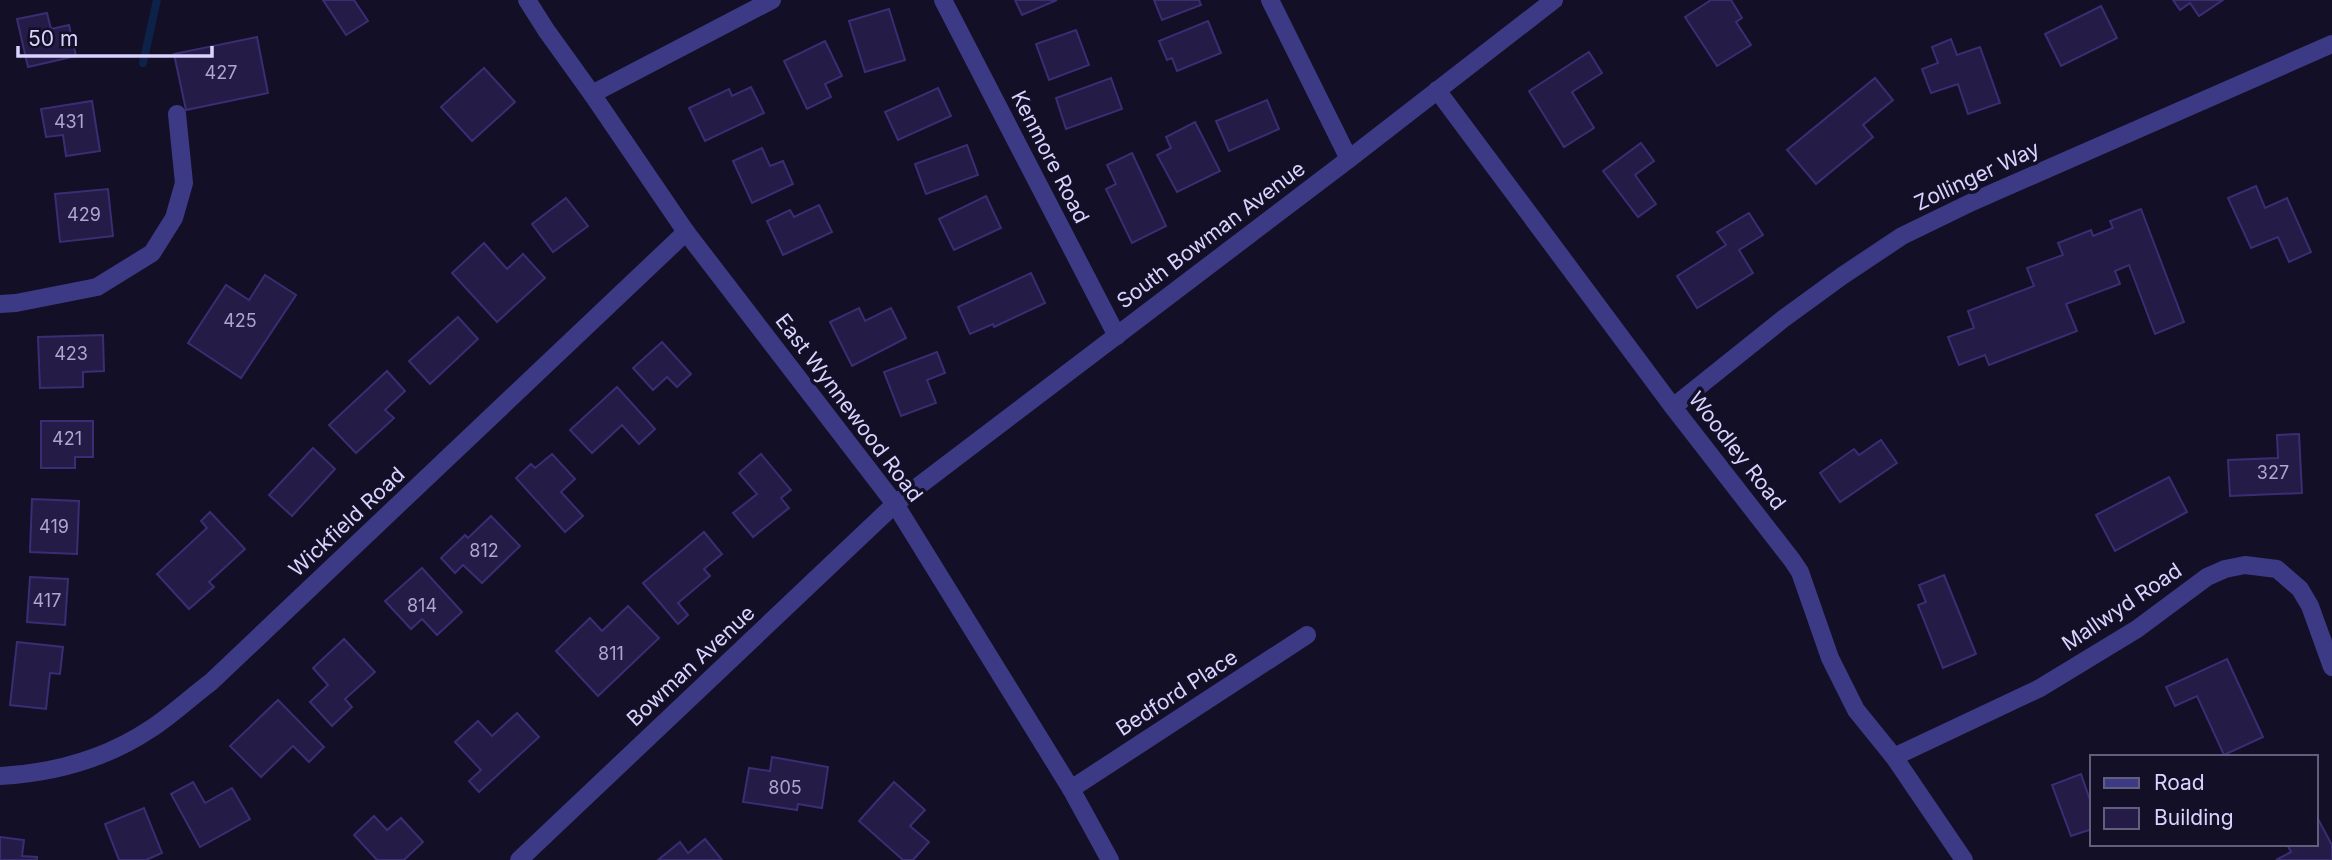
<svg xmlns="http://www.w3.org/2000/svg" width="2332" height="860" font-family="Inter,sans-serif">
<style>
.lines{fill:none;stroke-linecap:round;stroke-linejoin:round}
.stream{stroke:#0c2248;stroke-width:8}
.building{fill:#241b47;stroke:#3b2d73;stroke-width:2}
.minor{stroke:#3d3a85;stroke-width:18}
.labels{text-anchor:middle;stroke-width:7;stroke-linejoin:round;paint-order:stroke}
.number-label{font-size:18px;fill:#aca6d1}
.street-label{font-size:21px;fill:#d9d4ff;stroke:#130f26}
</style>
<rect width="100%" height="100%" fill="#130f26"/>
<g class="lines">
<!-- stream -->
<polyline class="stream" points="143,63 157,0"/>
</g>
<!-- building -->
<g class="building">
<polygon points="323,0 354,0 368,21 346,35"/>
<polygon points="1015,0 1057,0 1022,15"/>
<polygon points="1154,0 1199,0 1201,5 1162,20"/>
<polygon points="1711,0 1731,0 1742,18 1736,22 1751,45 1717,66 1685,17"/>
<polygon points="2173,0 2223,0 2199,16 2190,3 2180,10"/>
<polygon points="2101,6 2117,38 2061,66 2045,34"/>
<polygon points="889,9 905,60 865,72 849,21"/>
<polygon points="47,13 51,29 69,25 76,56 28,67 17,19"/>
<polygon points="1208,21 1221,53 1177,71 1172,58 1167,60 1159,41"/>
<polygon points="1076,30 1089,65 1049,80 1036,44"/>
<polygon points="257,37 268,93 186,110 174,54"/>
<polygon points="1951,39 1957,55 1980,47 2000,103 1968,114 1958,84 1931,93 1922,69 1938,63 1932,47"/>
<polygon points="825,41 842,76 825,84 831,97 807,109 784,61"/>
<polygon points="1589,52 1602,73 1572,92 1594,128 1564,147 1529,91"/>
<polygon points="484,68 515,102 472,141 441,107"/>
<polygon points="1111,78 1122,109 1066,129 1056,98"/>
<polygon points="1875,78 1893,100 1863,125 1873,137 1816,184 1787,150"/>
<polygon points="751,87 764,113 705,141 689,108 729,89 732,96"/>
<polygon points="938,88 951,116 898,140 885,112"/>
<polygon points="1267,100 1279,129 1229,151 1216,121"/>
<polygon points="92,101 100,151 66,156 63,135 46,137 41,109"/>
<polygon points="1195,122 1220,171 1177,192 1157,155 1171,148 1166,137"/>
<polygon points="1641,143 1654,161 1635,175 1656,204 1638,217 1603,171"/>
<polygon points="967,145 978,175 926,194 915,164"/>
<polygon points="762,148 770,166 783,161 793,184 752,203 733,161"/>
<polygon points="1132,153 1166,226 1132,243 1106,189 1116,184 1107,165"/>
<polygon points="2256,186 2265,208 2287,198 2311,252 2289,262 2278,237 2251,248 2228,198"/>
<polygon points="108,189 113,236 60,242 55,194"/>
<polygon points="986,196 1001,228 954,250 939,219"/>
<polygon points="566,198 588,226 553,252 532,224"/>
<polygon points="819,205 832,232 783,255 767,221 790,210 794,217"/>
<polygon points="2141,209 2184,322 2155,334 2129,265 2115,271 2120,284 2066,304 2077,331 1989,365 1985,355 1959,365 1948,337 1974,328 1968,311 2034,286 2027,268 2063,255 2058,243 2091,230 2093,236 2113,228 2110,221"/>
<polygon points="1749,213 1763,235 1739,250 1753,273 1697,308 1677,276 1726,245 1717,232"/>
<polygon points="484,243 507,269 523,254 545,278 497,322 452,273"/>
<polygon points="1031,273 1045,303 994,327 993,324 970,334 958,307"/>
<polygon points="265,275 296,295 241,378 188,343 226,285 249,300"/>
<polygon points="859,308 865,321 891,308 906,338 852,366 830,322"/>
<polygon points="458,317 478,339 430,384 409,361"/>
<polygon points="103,335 104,371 83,372 83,387 40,388 38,337"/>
<polygon points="662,342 691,374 677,387 667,377 653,390 633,368"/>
<polygon points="937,352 945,373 927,380 936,403 901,416 884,372"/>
<polygon points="387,371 405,391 385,410 394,418 356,453 329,425"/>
<polygon points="617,387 655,429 639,444 622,425 592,453 570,430"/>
<polygon points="41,421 93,421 93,457 75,457 75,468 41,468"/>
<polygon points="2299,434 2302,493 2230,496 2228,460 2278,458 2277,435"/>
<polygon points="1881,440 1897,463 1840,502 1820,473 1854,449 1859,455"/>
<polygon points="313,448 335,469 292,516 269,495"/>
<polygon points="552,454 575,479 561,492 583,516 565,532 516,478 531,464 535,468"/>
<polygon points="761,454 791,490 781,498 789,508 753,537 733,513 757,494 739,473"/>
<polygon points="2169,477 2187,512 2115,551 2096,515"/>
<polygon points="32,499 79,501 77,554 30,552"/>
<polygon points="210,512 245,549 209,582 214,587 189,609 157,574 207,528 201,521"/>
<polygon points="491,516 520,546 482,583 463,565 455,573 441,558 465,535 468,538"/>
<polygon points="704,532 722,554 704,569 710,576 678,603 688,615 678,624 643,583"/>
<polygon points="422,568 462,612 437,635 422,619 411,629 385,601"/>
<polygon points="1944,575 1976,654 1943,668 1918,605 1926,602 1919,585"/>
<polygon points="30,577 68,579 65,625 27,622"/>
<polygon points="628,606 659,638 598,696 556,651 590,618 602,631"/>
<polygon points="344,639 375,672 345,699 352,707 332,726 310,702 328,685 313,668"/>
<polygon points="17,642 63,647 60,674 50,673 46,709 10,705"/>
<polygon points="2227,659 2263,737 2224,755 2197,696 2175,706 2166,687"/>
<polygon points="278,700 324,747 309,762 293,746 261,777 230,746"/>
<polygon points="517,713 539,737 479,792 469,781 481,770 455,742 478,721 492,736"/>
<polygon points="772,757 828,767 822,808 798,804 797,810 743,802 749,768 770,771"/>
<polygon points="2081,774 2092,806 2092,829 2071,836 2052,785"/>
<polygon points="193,782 205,803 232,788 250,819 200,847 171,794"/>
<polygon points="894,782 925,810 910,826 929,842 913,860 903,860 859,821"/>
<polygon points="144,808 162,853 146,860 119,860 105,824"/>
<polygon points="374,816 387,830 401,818 423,842 404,860 377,860 354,835"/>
<polygon points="2318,819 2332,845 2332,860 2276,860 2291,852 2287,844 2316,844 2316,820"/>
<polygon points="0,837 24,840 22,856 37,857 37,860 0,860"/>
<polygon points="705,839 722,860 658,860 680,842 688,853"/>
</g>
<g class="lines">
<!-- minor -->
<g class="minor">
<polyline points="527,0 546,30 592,94 686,232 895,504 1071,789 1110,860"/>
<polyline points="943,0 1117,336"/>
<polyline points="1270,0 1349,159"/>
<polyline points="1437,90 1673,407 1792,560 1800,572 1830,658 1856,710 1894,757 1964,860"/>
<polyline points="592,94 772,0"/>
<polyline points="0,304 16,303 97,287 152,253 174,218 184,183 177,114"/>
<polyline points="1673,407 1783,319 1842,276 1902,236 1972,202 2332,44"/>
<polyline points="1894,757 2040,688 2137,629 2207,577 2225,569 2245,565 2277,569 2300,589 2310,606 2332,667"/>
<path d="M0 776C55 773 106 759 152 728 172 715 191 697 211 682L686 232"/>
<polyline points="1071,789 1307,635"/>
<polyline points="519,860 895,504 1349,159 1554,0"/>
</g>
</g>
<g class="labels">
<!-- number labels -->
<g class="number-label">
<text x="221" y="79">427</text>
<text x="69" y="128">431</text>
<text x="84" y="221">429</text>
<text x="240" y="327">425</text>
<text x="71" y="360">423</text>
<text x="67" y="445">421</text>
<text x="2273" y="479">327</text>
<text x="54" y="533">419</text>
<text x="484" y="557">812</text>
<text x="47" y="607">417</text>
<text x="422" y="612">814</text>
<text x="611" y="660">811</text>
<text x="785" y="794">805</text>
</g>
<!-- street labels -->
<g class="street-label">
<text transform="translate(1050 157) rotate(63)" y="7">Kenmore Road</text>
<text transform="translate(1977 176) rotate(-25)" y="7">Zollinger Way</text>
<text transform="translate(1211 235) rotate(-37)" y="7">South Bowman Avenue</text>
<text transform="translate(849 408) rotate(53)" y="7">East Wynnewood Road</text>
<text transform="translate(1737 451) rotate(52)" y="7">Woodley Road</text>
<text transform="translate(347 522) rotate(-43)" y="7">Wickfield Road</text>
<text transform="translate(2122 607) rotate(-34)" y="7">Mallwyd Road</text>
<text transform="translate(691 666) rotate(-43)" y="7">Bowman Avenue</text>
<text transform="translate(1177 693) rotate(-33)" y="7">Bedford Place</text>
</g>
</g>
<!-- legend -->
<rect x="2090" y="755" width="228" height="91" fill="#130f26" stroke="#625e7d" stroke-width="2"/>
<rect x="2104" y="778" width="35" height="10" fill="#3d3a85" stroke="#625e7d" stroke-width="2"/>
<text x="2154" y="790" font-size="21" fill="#d9d4ff">Road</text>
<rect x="2104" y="808" width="35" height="21" fill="#241b47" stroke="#625e7d" stroke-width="2"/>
<text x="2154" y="825" font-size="21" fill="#d9d4ff">Building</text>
<!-- scale -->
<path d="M18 46v10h194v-10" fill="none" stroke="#d9d4ff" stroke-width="3.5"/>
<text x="28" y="46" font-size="21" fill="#d9d4ff" stroke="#130f26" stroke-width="5" paint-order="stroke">50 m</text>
</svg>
